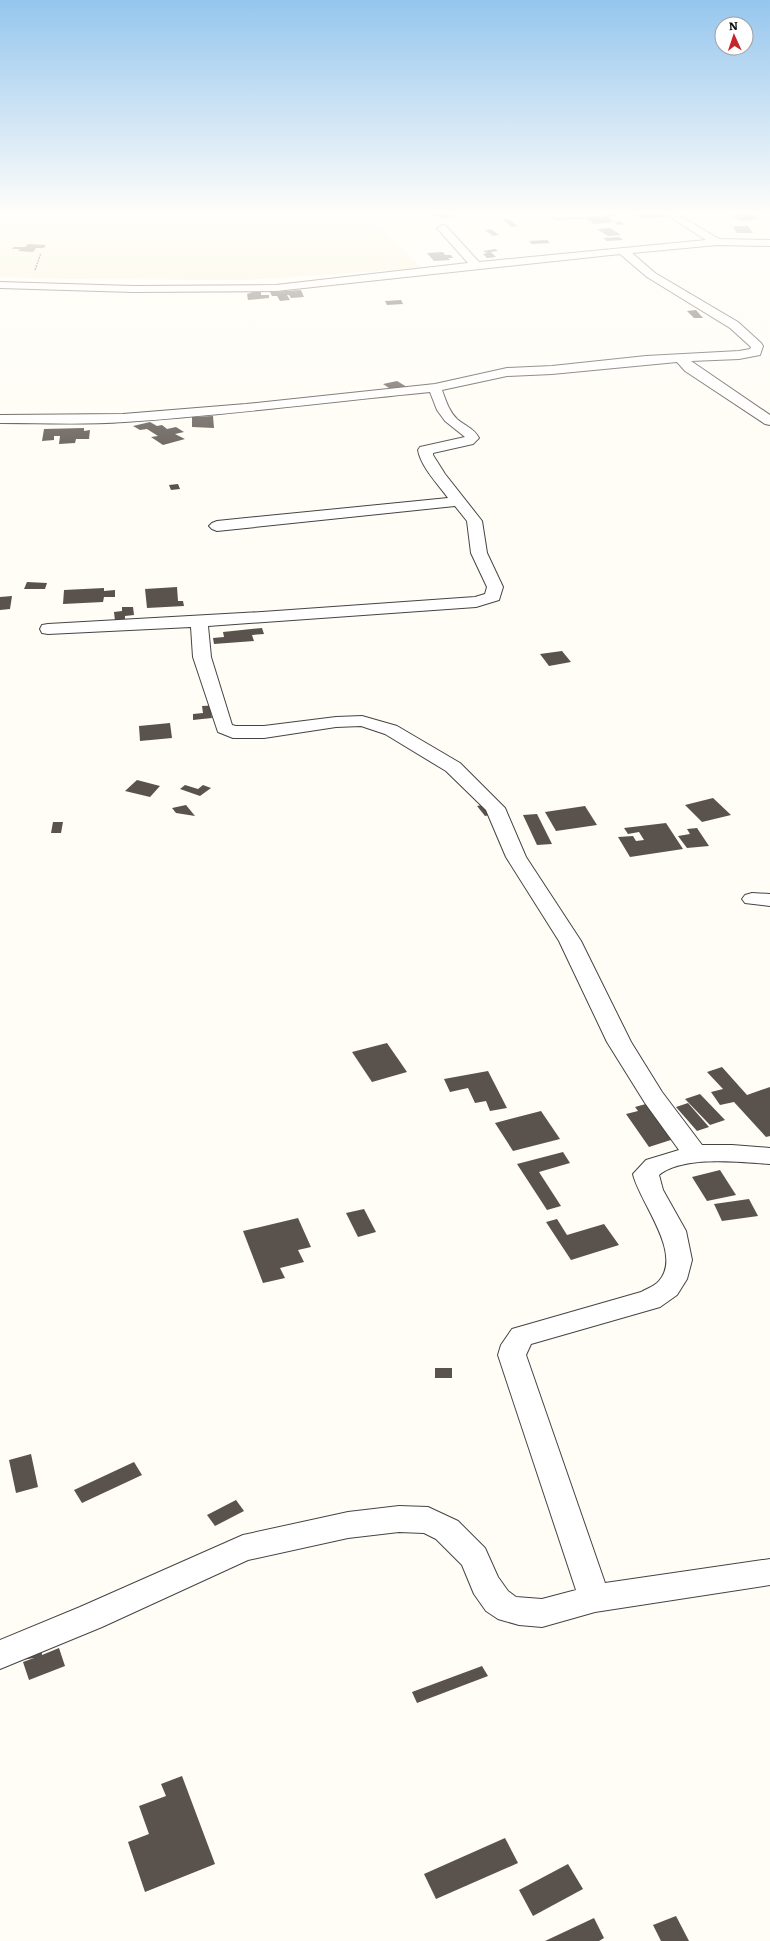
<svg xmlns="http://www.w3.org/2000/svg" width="770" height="1941" font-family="Literata,serif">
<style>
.farmland{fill:#f6f3d4}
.building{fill:#5a524d}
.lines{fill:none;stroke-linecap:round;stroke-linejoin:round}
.minor-casing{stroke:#444;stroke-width:2}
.path{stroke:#333;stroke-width:1.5;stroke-dasharray:2 1;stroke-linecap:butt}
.minor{fill:#fff;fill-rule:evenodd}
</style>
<rect width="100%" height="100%" fill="#fffdf5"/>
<!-- farmland -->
<polygon class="farmland" points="0,212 457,212 373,221 422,268 245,280 68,279 0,277"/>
<!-- building -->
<g class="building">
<polygon points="657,212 665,217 644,219 636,214"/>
<polygon points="447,213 453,217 440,218 435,215"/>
<polygon points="750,213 760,219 742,221 731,216"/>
<polygon points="606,216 614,222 620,221 625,224 618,225 614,222 594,224 586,218"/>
<polygon points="503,219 509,219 517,226 511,227"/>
<polygon points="739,226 748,226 753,233 737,233 733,227"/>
<polygon points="610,228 621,235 608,236 597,229"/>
<polygon points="491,229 499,235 493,236 485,230"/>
<polygon points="619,237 623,240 607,241 603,238"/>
<polygon points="547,240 550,243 532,244 529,241"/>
<polygon points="28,244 46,245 44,248 36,248 33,252 18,251 20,249 12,249 14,247 25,247"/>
<polygon points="495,249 498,251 491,252 496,257 487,258 483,254 487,253 483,251"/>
<polygon points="443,252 445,255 451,255 453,258 448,258 450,260 434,261 427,253"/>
<polygon points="301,290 304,297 291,298 289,295 287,295 290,300 280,301 277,296 272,296 270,292"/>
<polygon points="253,292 261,292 261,295 269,295 269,298 248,300 247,294"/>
<polygon points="401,300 403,304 387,305 385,301"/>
<polygon points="696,310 703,318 694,318 687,311"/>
<polygon points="397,381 407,387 392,390 383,384"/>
<polygon points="213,416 214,428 192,427 192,417"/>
<polygon points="150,422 157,426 162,425 167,429 176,427 184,432 175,434 185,439 163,445 151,437 158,436 147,429 140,430 133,426"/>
<polygon points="84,428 84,431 90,430 89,439 76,439 75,443 59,444 60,436 54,436 54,440 42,441 44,429"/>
<polygon points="178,484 180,489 171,490 169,485"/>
<polygon points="27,582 47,583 45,589 24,589"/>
<polygon points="177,587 178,601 183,601 184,606 147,608 145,589"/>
<polygon points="104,588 104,591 115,590 115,597 104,597 103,602 63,604 64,590"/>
<polygon points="12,596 10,609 0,610 0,597"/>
<polygon points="122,607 133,607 134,615 125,616 125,621 115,621 114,612 122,611"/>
<polygon points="262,628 264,634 252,635 254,641 214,644 213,638 224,637 223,632"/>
<polygon points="562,651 571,662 549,666 540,654"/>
<polygon points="221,705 223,711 211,712 212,718 193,720 193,714 203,713 202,706"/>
<polygon points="170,723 172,738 140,741 139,726"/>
<polygon points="137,780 160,786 150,797 125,791"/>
<polygon points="185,785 198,789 203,785 211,788 200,796 180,789"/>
<polygon points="713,798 731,815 702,822 685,805"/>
<polygon points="491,803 499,813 485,816 477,806"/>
<polygon points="186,805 195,816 176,813 172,808"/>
<polygon points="585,806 597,825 556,831 545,812"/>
<polygon points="537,814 552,844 537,845 523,815"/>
<polygon points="53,822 63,822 61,833 51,833"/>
<polygon points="666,823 683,849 630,857 618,837 633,836 636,841 644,840 639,832 628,834 624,828"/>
<polygon points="697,828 709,846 687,848 678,836 690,834 687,829"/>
<polygon points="387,1043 407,1072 372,1082 352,1052"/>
<polygon points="722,1067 747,1095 770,1087 770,1136 766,1137 734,1102 720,1105 711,1092 723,1089 707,1072"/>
<polygon points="488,1071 507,1108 490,1111 486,1101 475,1103 468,1088 450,1092 444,1079"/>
<polygon points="700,1094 725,1120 710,1125 685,1099"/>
<polygon points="653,1102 680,1137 649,1147 626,1114 638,1111 635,1107"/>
<polygon points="688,1103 709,1127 697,1131 676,1107"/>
<polygon points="541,1111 560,1139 513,1151 495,1123"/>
<polygon points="563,1152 570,1163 539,1172 561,1206 547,1210 517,1164"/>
<polygon points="720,1170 736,1195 707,1201 692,1177"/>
<polygon points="749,1199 758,1216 722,1221 714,1204"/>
<polygon points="364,1209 376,1232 358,1237 346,1213"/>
<polygon points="298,1218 311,1247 298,1250 304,1262 280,1268 285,1278 263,1283 243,1231"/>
<polygon points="557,1219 567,1235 604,1224 619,1245 571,1260 546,1222"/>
<rect x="435" y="1368" width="17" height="10"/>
<polygon points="31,1454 38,1487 16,1493 9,1460"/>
<polygon points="134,1462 142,1475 82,1503 74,1490"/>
<polygon points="236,1500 244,1511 215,1526 207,1515"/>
<polygon points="41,1643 42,1655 59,1648 65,1666 29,1680 23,1662 34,1658 10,1662"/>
<polygon points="482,1666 488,1676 417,1703 412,1692"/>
<polygon points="182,1776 215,1864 145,1892 128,1842 149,1834 139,1806 166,1796 161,1784"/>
<polygon points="505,1838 518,1863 436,1899 424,1874"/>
<polygon points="568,1864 583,1889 533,1916 519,1890"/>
<polygon points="676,1916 689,1941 661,1941 653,1925"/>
<polygon points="594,1918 604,1938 599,1941 545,1941"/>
</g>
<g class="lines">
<!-- minor casing -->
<g class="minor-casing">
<g id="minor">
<polygon points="576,212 619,212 614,215 557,219 552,216 557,213"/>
<path d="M662 212H674L719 239 770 240V246L717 245 632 253 655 273 738 322 761 343 763 346 760 355 739 359 691 361 770 415V425L765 424 685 371 677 362 552 374 507 376 442 390C446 401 449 411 457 419 465 426 474 428 479 438L473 444 433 453V455L445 474 482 521 487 553 503 587 499 600 476 607 208 626 211 657 232 725 236 726H264L336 717 362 716 397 726 460 763 505 808 526 857 581 941 631 1042 662 1092 702 1145H732L770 1148V1164C741 1162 683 1155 659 1175L663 1190 686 1231 692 1260 687 1279 677 1295 660 1307 531 1344 526 1355 605 1583 770 1559V1585L595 1612 542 1627 519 1625 498 1619 486 1611 474 1594 462 1565 436 1539 424 1533 399 1532 348 1538 248 1560 102 1627 0 1669V1640L80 1607 243 1535 348 1512 399 1506 428 1507 458 1521 485 1548 498 1577 508 1591 516 1597 542 1599 576 1590 498 1355 501 1345 512 1329 641 1292C646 1289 652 1287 657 1283 686 1256 639 1202 633 1174L646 1160 679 1150 645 1103 607 1042 559 941 506 857 486 810 446 771 385 734 361 726 336 727 264 738H233L218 732 193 657 191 627 48 634 42 633 40 629 42 625 48 624 262 612 475 597 485 594 487 587 471 553 467 521 455 506 217 531 212 529 209 526 212 523 217 521 448 498C438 484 421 467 418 450L420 447 465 437 445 421 437 410 430 392C328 402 227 415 125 422 83 425 41 423 0 423V415L123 414 246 404 435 384 507 368 552 366 646 356 739 351 750 349 751 347 730 328 647 277 620 254 276 291 133 292 0 288V282L133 286 276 285 468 263 437 228 442 225 446 226 479 262 706 240Z"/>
<polygon points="752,893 770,894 770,906 745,903 742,899 745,895"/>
</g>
</g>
<!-- path -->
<polyline class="path" points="35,270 41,253"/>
<!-- minor -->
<use href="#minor" class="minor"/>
</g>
<!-- sky -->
<linearGradient id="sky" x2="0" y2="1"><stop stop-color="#95c6ee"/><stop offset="0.44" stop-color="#fffefa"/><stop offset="1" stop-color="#fffefa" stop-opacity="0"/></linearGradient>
<rect width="770" height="483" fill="url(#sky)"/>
<!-- north arrow -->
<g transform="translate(734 36) rotate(357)"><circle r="19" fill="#ffffff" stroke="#a0a0a0"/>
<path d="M0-3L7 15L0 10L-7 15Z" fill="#c4262e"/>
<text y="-6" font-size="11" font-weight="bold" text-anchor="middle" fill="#111111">N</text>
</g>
</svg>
